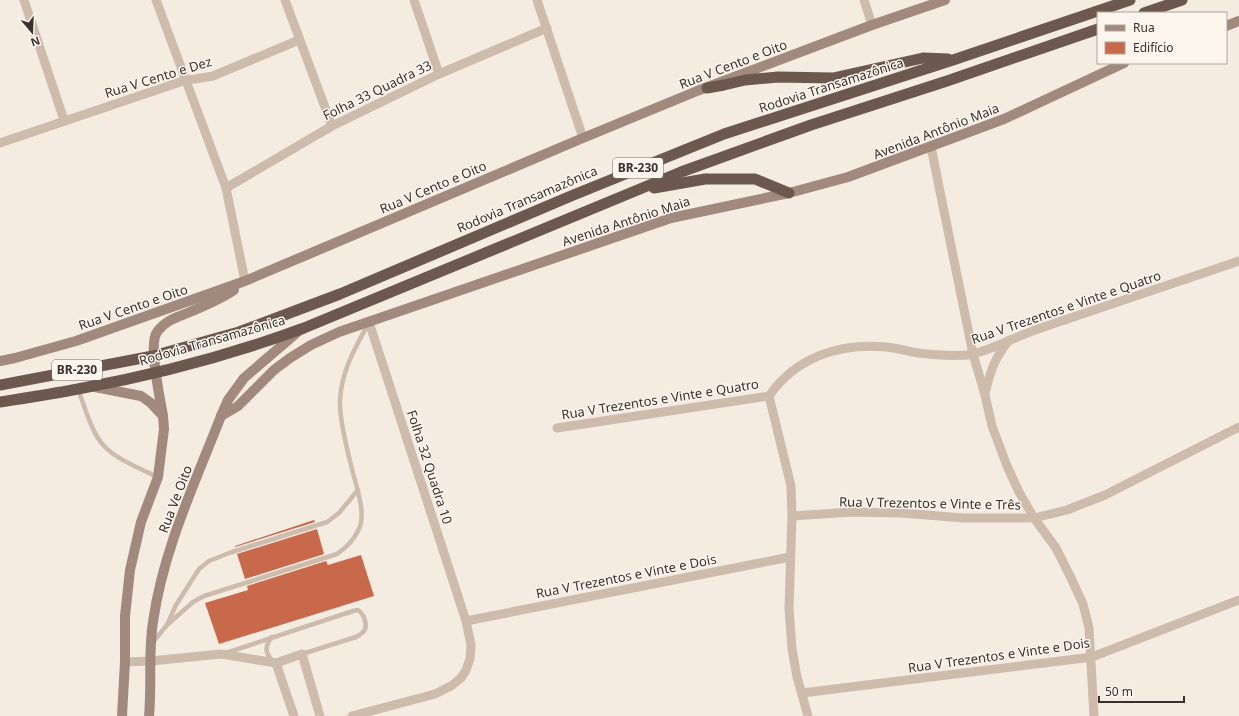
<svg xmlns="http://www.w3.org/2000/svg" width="1239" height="716" font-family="'Noto Sans',sans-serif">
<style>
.building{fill:#c8694b}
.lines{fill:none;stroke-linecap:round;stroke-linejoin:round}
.service{stroke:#cdbbac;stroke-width:4.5}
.minor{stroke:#cdbbac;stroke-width:9}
.secondary{stroke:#a18a7d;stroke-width:10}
.trunk{stroke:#6c584f;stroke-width:11}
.labels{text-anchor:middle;stroke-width:3;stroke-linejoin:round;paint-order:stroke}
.shield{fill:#fbf5ee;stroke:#756b66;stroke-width:1}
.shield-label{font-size:12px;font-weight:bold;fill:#3b302b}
.street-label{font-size:13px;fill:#3b302b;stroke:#fbf5ee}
</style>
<rect width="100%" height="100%" fill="#f4ebe1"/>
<!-- building -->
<g class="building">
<polygon points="314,520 315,522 235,547 235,546"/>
<polygon points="317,529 324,554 245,579 237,554"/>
<polygon points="361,555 374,596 219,644 205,603 248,590 247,586 326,561 328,565"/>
</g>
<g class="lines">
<!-- service -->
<g class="service">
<path d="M78 389C85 407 91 432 104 446 117 460 140 468 157 477"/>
<path d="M167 625 193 602 204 596 337 554C346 548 354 540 359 529 366 514 357 488 353 473 348 453 339 420 340 401 341 372 355 348 368 324"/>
<path d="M272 637C265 646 264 652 273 661"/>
<polyline points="153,642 167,625 176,605 199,569 209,561 229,553 327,522 339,513 358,490"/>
<path d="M226 653 353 611 358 610C365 615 369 628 362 633 360 635 358 636 356 637L302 654"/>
</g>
<!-- minor -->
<g class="minor">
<polyline points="24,0 64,120"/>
<polyline points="156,0 226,188 245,281"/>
<polyline points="285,0 332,126"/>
<polyline points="414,0 439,74"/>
<polyline points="537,0 583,138"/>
<polyline points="864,0 872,25"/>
<polyline points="0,143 186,80 195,79 213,76 299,40"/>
<polyline points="931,147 973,354 985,395 992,426 1007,466 1019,492 1034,518 1056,548 1070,576 1083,604 1089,628 1094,716"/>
<polyline points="226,188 332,126 439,74 547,28"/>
<path d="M985 393C991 370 994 359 1009 340"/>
<polyline points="769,396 791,486 792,516 789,608 792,649 797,677 808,716"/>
<path d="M557 428 769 396C796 357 839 343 886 347 897 348 907 351 918 353 934 355 952 356 967 355 988 352 1017 336 1038 329 1105 306 1172 284 1239 261"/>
<polyline points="792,516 852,512 902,513 963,518 1034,518 1067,510 1105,495 1239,427"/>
<polyline points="466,621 790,557"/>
<polyline points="125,662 151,661 221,654 276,663 302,654 320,716"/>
<polyline points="276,663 294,716"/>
<polyline points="802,693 1092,657 1239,600"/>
<polyline points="352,716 435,694 451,686 461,678 466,670 470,659 471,645 466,621 369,322"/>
</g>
<!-- secondary -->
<g class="secondary">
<polyline points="1226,26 1239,21"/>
<polyline points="0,361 15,358 76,341 245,281 583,138 697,91 872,25 945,0"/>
<polyline points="95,387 141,396 151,403 163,416 164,429 158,477 141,522 130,570 125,616 125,662 122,716"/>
<path d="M163 416C160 398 148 345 157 332 164 322 174 318 185 314 202 307 219 300 234 290"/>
<polyline points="221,416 238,406 274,370 290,358 311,345 339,332 671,218 789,193 848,177 1004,119 1124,63"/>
<path d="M149 716C152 685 148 653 153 622 163 550 195 483 221 416L228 400 244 378 300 330"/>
</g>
<!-- trunk -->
<g class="trunk">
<polyline points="1144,13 1182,0"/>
<polyline points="707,88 724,85 745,80 778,77 833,78 923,58 948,59"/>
<polyline points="654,188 705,179 755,179 789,193"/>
<polyline points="0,385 153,356 239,332 340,294 571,196 724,134 956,59 1130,0"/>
<path d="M0 402C26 398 52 394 78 389 155 375 231 355 304 328L681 172 811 125 947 81 1098 29"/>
</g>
</g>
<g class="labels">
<!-- shield labels -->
<g class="shield">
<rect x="613" y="158" width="50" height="20" rx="3"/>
<rect x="52" y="360" width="50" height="20" rx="3"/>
</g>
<g class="shield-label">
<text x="638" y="172">BR-230</text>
<text x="77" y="374">BR-230</text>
</g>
<!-- street labels -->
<g class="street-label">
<text transform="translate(733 64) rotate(-21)" y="5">Rua V Cento e Oito</text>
<text transform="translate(158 77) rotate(-17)" y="5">Rua V Cento e Dez</text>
<text transform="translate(831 85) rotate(-18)" y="5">Rodovia Transamazônica</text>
<text transform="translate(377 90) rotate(-26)" y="5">Folha 33 Quadra 33</text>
<text transform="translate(936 131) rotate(-21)" y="5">Avenida Antônio Maia</text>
<text transform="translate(433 187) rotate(-23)" y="5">Rua V Cento e Oito</text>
<text transform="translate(527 199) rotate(-23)" y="5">Rodovia Transamazônica</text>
<text transform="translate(626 221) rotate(-18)" y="5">Avenida Antônio Maia</text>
<text transform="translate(133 307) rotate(-19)" y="5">Rua V Cento e Oito</text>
<text transform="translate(1066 307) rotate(-19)" y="5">Rua V Trezentos e Vinte e Quatro</text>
<text transform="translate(212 340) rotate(-16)" y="5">Rodovia Transamazônica</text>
<text transform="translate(660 399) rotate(-9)" y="5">Rua V Trezentos e Vinte e Quatro</text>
<text transform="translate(430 467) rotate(72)" y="5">Folha 32 Quadra 10</text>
<text transform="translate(175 499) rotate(-69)" y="5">Rua Ve Oito</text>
<text transform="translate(930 503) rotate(1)" y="5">Rua V Trezentos e Vinte e Três</text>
<text transform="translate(626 576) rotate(-11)" y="5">Rua V Trezentos e Vinte e Dois</text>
<text transform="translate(999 655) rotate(-8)" y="5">Rua V Trezentos e Vinte e Dois</text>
</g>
</g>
<!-- legend -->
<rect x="1097" y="12" width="130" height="52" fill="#fbf5ee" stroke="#aea6a0"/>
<rect x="1105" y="25" width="20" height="6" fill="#a18a7d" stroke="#aea6a0"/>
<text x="1133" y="32" font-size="12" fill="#3b302b">Rua</text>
<rect x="1105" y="42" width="20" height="12" fill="#c8694b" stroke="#aea6a0"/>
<text x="1133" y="52" font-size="12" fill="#3b302b">Edifício</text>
<!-- north arrow -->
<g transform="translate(32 32) rotate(161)" stroke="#fbf5ee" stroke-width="3" paint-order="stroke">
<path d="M0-3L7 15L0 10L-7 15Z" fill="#3b302b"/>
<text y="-6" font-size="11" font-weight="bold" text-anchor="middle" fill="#3b302b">N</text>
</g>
<!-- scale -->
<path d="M1099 696v6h85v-6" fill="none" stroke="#3b302b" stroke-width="2"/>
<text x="1105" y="696" font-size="12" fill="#3b302b" stroke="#fbf5ee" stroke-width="3" paint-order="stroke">50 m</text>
</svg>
